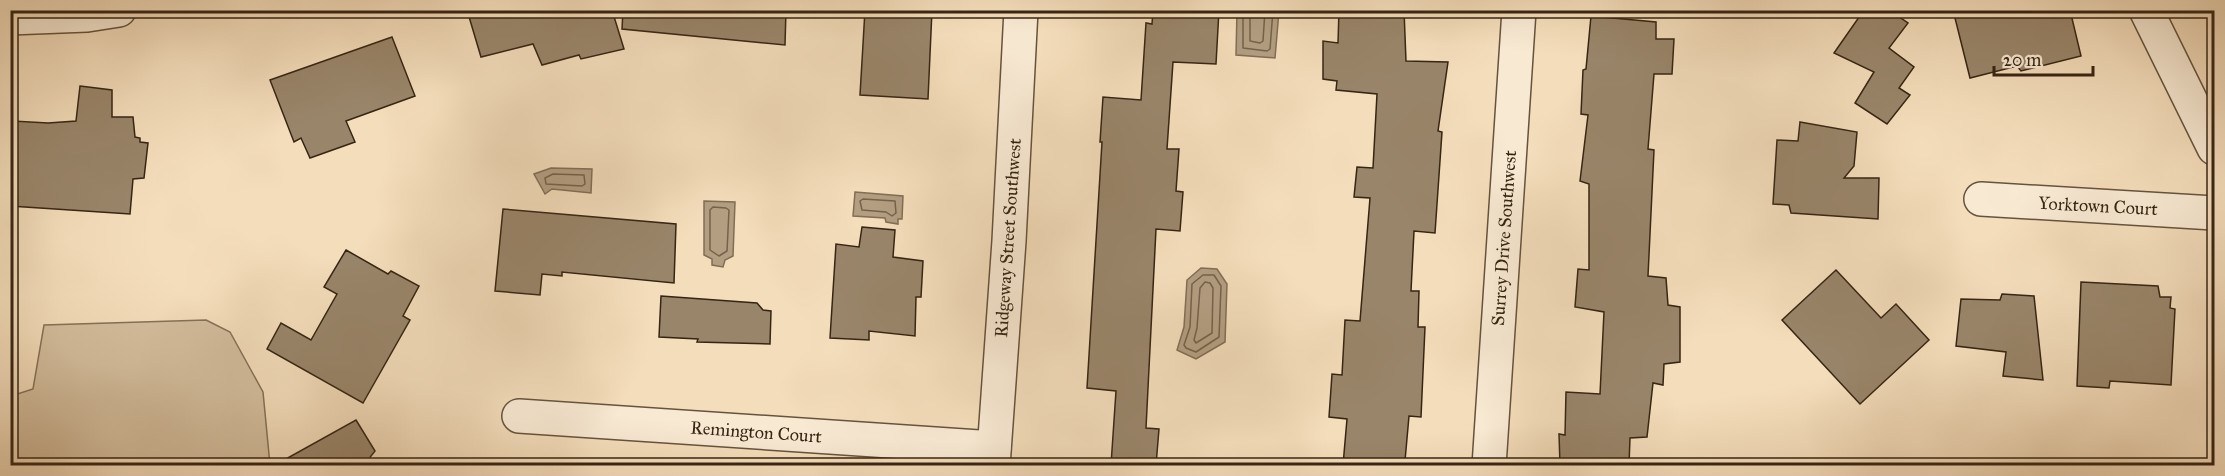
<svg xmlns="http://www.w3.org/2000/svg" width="2225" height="476" font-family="'IM FELL Great Primer',serif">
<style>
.green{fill:#d4be9e;stroke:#857258;stroke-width:1.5}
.water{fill:#b39e82;stroke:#816e56;stroke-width:1.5}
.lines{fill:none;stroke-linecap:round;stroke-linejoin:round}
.shore{stroke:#74624a;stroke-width:1.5}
.building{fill:#99856a;stroke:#362513;stroke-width:1.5}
.minor-casing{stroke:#66533d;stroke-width:36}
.minor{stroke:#f8e9d3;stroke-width:33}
.labels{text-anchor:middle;stroke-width:4.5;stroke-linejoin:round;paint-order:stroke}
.street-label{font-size:18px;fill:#362513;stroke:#f8e9d3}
</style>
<rect width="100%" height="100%" fill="#f4ddbb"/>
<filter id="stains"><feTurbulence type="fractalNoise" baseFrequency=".00333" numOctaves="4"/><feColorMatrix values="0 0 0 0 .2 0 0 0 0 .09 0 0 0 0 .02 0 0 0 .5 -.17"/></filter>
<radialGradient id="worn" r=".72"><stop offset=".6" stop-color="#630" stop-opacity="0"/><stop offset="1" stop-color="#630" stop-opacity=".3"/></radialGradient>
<!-- green -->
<polygon class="green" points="206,320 230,332 263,392 270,465 11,465 11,396 33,389 44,325"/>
<!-- water -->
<g class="water">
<polygon points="1237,11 1279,11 1275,58 1236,55"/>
<polygon points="551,168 592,169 591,193 552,189 545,194 534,174"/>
<polygon points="855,192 903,196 902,219 898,219 898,224 886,222 885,218 853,216"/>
<polygon points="704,201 735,202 733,256 725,260 723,267 712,265 712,259 704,255"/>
<polygon points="1201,268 1217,269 1227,284 1225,342 1196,359 1177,350 1184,327 1187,280"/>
</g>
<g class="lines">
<!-- shore -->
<g class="shore">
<polyline points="1243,10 1243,48 1267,51 1270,49 1273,10"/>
<polyline points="1250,10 1250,41 1260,43 1263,41 1265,10"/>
<polygon points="553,174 584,175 585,184 582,186 546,184 545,178"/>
<polygon points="863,199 895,201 896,213 892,216 886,212 862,210 860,201"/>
<polygon points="713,207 726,208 729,210 727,251 719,256 710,250 710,210"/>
<polygon points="1203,275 1214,275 1221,286 1219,337 1196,352 1186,348 1184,345 1190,327 1192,284"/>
<polygon points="1205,282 1210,283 1213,288 1212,333 1196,343 1194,340 1197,328 1200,288"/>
</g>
</g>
<!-- building -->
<g class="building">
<polygon points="467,10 612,10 624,49 581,59 579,55 542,65 533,44 481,57"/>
<polygon points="623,10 786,10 785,45 622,29"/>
<polygon points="865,10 932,10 928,99 860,95"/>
<polygon points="1153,10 1219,10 1216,64 1173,62 1167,149 1179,149 1176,191 1183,192 1180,231 1156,229 1146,428 1159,429 1156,465 1111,465 1116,391 1087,388 1102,142 1100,142 1103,97 1141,100 1146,23 1152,24"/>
<polygon points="1339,10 1404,10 1406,61 1448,62 1438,131 1442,132 1435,233 1414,231 1411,291 1419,291 1418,327 1425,327 1421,417 1409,416 1405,461 1398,460 1397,465 1343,465 1347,419 1329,417 1332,374 1342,375 1345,320 1360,321 1370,198 1354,197 1357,167 1373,168 1377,94 1336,90 1337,81 1323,79 1323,41 1338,43"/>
<polygon points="1864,10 1889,10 1908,23 1889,48 1914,67 1899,88 1910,95 1887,124 1855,103 1874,72 1834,53"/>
<polygon points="1953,10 2070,10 2081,56 2021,71 2017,66 1970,78"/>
<polygon points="1591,16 1656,22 1656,39 1674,39 1672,74 1654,74 1648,149 1654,150 1648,276 1666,278 1668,305 1680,307 1680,362 1664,364 1663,385 1653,383 1647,437 1630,438 1629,465 1560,465 1559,434 1565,435 1566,392 1600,394 1604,312 1575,307 1578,269 1589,270 1589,184 1580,181 1588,115 1581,114 1583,70 1586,69"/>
<polygon points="392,37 415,96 346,121 355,142 310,158 301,138 294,142 270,80"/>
<polygon points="80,86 112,90 112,117 133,117 135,137 140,138 140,142 148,143 144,178 133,179 130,214 10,206 10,130 14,130 13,121 48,123 76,121"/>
<polygon points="1800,122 1857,132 1854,166 1844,178 1879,178 1878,219 1791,213 1789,205 1773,204 1777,140 1798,141"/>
<polygon points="503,209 676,224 674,283 562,272 562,276 542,274 540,295 495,291"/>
<polygon points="862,227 895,230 893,257 923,261 921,297 916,297 915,336 869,331 869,340 830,338 836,244 859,247"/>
<polygon points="346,250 388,274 391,271 419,286 403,316 410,320 363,403 267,349 281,323 311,340 337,294 324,287"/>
<polygon points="1836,270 1881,318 1896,304 1929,340 1860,404 1782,320"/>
<polygon points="2081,282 2158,286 2160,297 2171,297 2170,308 2175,309 2171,385 2110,381 2109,388 2077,386"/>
<polygon points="2002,294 2034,296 2043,380 2003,376 2006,352 1956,346 1961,299 2000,300"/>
<polygon points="661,296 757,303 763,310 771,311 770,344 697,342 698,339 659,337"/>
<polygon points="356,420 375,451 364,465 275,465"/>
</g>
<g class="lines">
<!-- minor casing -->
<g class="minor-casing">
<g id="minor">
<polyline points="2146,10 2214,148"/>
<polyline points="10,18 87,15 119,10"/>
<polyline points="1981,199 2214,213"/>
<polyline points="519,416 994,448"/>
<polyline points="993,466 1009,241 1021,10"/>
<polyline points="1489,466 1519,10"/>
</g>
</g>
<!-- minor -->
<use href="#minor" class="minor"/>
</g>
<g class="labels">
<!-- street labels -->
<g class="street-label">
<text transform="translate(2098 206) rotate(3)" y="6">Yorktown Court</text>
<text transform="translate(1008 238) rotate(-86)" y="6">Ridgeway Street Southwest</text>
<text transform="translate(1504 238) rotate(-86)" y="6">Surrey Drive Southwest</text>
<text transform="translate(756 432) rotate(4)" y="6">Remington Court</text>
</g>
</g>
<!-- margin -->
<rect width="2225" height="476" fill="none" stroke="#f4ddbb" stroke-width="36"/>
<rect x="12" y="12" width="2201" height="452" fill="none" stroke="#362513" stroke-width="3"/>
<rect x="18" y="18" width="2189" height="440" fill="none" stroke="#362513" stroke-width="1.5"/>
<!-- scale -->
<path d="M1994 66v9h99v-9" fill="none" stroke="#362513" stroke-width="3"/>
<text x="2003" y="66" font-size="18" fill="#362513" stroke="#f8e9d3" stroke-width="4.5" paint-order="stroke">20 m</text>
<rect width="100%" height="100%" filter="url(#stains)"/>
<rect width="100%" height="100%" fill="url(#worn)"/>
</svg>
